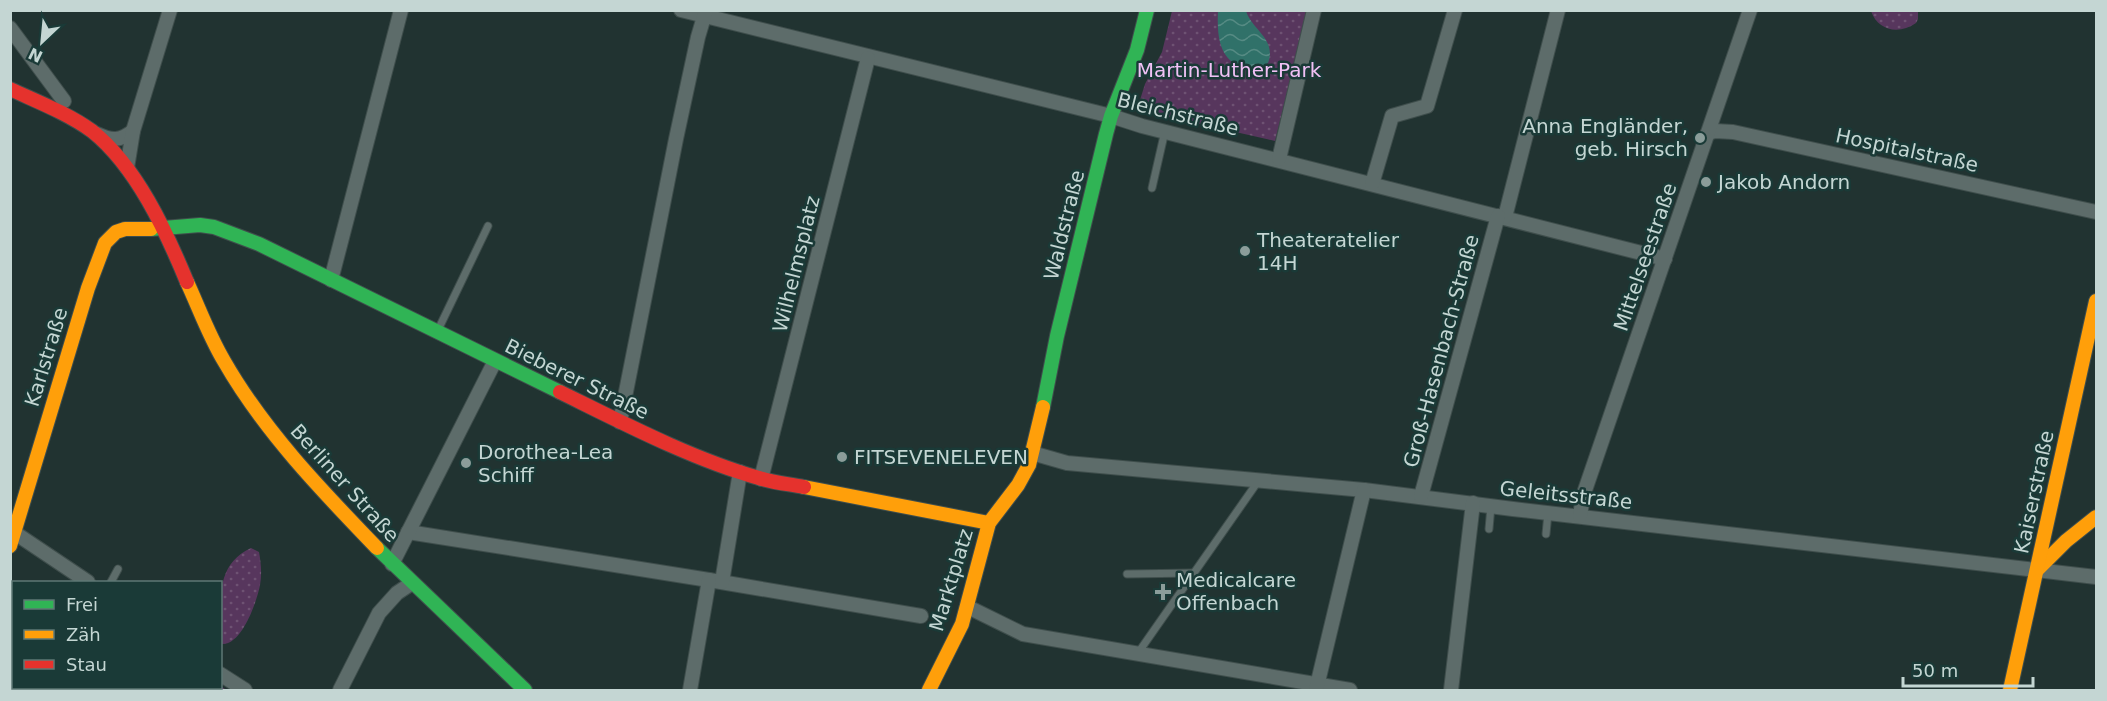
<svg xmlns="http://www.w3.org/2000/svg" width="2107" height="701" font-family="'DejaVu Sans',sans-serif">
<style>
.park{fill:url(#park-dots)}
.water{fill:url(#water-waves)}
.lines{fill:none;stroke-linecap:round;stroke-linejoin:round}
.lane-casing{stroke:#3f4e4c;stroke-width:9}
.street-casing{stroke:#3f4e4c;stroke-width:16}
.fast-casing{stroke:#3f4e4c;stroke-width:16}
.slow-casing{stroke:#3f4e4c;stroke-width:16}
.jam-casing{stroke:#3f4e4c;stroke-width:16}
.lane{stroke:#5d6c6a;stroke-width:7}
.street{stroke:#5d6c6a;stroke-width:14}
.fast{stroke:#30b455;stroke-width:14}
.slow{stroke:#ff9f0a;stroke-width:14}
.jam{stroke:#e5322d;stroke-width:14}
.poi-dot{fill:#8b9d9a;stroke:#1a3a37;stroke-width:2}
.labels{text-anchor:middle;stroke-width:5;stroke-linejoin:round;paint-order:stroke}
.park-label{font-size:20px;fill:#f1c1f6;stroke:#1a3a37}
.street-label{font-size:20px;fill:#c4d6d3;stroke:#1a3a37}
.poi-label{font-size:20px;fill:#c4d6d3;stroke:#1a3a37;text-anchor:start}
</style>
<defs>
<pattern id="park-dots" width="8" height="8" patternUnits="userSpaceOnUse" patternTransform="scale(1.5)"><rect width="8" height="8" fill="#57365d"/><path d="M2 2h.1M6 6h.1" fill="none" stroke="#6e5273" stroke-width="1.8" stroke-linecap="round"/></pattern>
<pattern id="water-waves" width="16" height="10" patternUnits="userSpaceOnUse" patternTransform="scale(1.5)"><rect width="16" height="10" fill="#307169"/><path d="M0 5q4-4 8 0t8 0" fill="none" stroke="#568b84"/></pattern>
</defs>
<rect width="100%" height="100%" fill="#213331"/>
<!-- park -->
<g class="park">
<polygon points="1172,11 1308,11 1275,141 1147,112 1140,100 1145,84 1162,52"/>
<path d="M1871 11H1918V19L1916 23C1899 35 1878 31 1871 11Z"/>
<path d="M251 548 259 552C261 563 262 574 260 585 257 601 242 645 222 644 219 637 220 626 220 617 220 589 221 562 251 548Z"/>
<polygon points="221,686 226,690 155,690 157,688 220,688"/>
</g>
<!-- water -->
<path class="water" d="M1218 11H1246C1252 30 1277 39 1268 63 1261 68 1253 69 1244 67 1218 61 1217 33 1218 11Z"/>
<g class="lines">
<!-- lane casing -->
<g class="lane-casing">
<g id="lane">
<polyline points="1152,188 1165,131"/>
<polyline points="438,330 488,226"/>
<polyline points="1489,529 1491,506"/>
<polyline points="1546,534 1548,513"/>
<polyline points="1127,574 1194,573"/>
<polyline points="111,582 118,569"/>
<polyline points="1138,653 1259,480"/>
</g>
</g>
<!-- street casing -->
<g class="street-casing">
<g id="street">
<polyline points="681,10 1111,116 1142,126 1665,259"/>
<polyline points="10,28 64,101"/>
<polyline points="1708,133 1715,131 1733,132 2096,212"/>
<path d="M97 134C112 141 120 141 133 131"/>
<polyline points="1279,159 1314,10"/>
<polyline points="127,168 133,131 170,10"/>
<polyline points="1372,184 1392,116 1427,106 1455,10"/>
<polyline points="1505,217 1558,10"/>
<polyline points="331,280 401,10"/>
<polyline points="620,422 676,139 698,37 706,10"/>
<polyline points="1032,453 1067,463 1364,490 1513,509 2096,577"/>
<polyline points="761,479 868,58"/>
<polyline points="1421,496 1498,216"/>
<polyline points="1580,516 1583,496 1750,10"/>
<polyline points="408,532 709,580 921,616"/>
<polyline points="15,533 88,582"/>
<polyline points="392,564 495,361"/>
<polyline points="722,582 740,472"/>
<polyline points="968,607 1023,634 1350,690"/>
<polyline points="220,674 245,690"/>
<polyline points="340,690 379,613 397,593 412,583"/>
<polyline points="690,690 709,580"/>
<polyline points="1316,690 1364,490"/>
<polyline points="1451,690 1473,503"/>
</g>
</g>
<!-- fast casing -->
<g class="fast-casing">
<g id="fast">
<polyline points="151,229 200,225 214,227 259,244 560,392"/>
<polyline points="1043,407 1057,336 1106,134 1111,116 1137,50 1147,10"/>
<polyline points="377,548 525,690"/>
</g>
</g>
<!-- slow casing -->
<g class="slow-casing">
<g id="slow">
<path d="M187 282C199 308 209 336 224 361 264 431 322 491 377 548"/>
<polyline points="804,487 989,523"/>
<polyline points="10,546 88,288 105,243 116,232 125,229 151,229"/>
<polyline points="2038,569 2066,541 2096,517"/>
<polyline points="929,690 962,624 989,523 1018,485 1029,465 1043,407"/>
<polyline points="2010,690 2096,301"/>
</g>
</g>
<!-- jam casing -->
<g class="jam-casing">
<g id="jam">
<path d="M10 89C38 102 67 113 92 131 136 166 166 231 187 282"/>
<path d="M560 392C623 423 692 459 759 478 774 483 789 484 804 487"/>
</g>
</g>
<!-- lane -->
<use href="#lane" class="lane"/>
<!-- street -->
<use href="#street" class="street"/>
<!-- fast -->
<use href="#fast" class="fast"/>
<!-- slow -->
<use href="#slow" class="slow"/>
<!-- jam -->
<use href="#jam" class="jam"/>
</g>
<!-- markers -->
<g class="poi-dot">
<circle cx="1700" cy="138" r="6"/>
<circle cx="1706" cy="182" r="6"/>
<circle cx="1245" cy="251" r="6"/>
<circle cx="842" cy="457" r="6"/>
<circle cx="466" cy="463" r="6"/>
<path d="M1160 583h6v6h6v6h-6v6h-6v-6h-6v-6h6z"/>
</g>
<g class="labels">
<!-- park labels -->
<g class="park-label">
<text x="1229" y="77">Martin-Luther-Park</text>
</g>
<!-- street labels -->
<g class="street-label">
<text transform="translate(1178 114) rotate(14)" y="7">Bleichstraße</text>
<text transform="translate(1907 150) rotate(12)" y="7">Hospitalstraße</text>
<text transform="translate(1064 225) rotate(-76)" y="7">Waldstraße</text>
<text transform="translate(1645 257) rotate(-71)" y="7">Mittelseestraße</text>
<text transform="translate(796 264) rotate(-76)" y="7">Wilhelmsplatz</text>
<text transform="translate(1441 351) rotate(-75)" y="7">Groß-Hasenbach-Straße</text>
<text transform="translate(46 357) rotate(-73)" y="7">Karlstraße</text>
<text transform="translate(577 379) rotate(26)" y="7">Bieberer Straße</text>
<text transform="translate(345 483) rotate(48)" y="7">Berliner Straße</text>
<text transform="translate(2034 492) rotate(-78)" y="7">Kaiserstraße</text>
<text transform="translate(1566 495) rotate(6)" y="7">Geleitsstraße</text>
<text transform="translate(951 580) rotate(-73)" y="7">Marktplatz</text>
</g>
<!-- poi labels -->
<g class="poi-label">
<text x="1688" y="133" text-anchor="end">Anna Engländer,<tspan x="1688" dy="23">geb. Hirsch</tspan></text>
<text x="1718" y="189">Jakob Andorn</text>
<text x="1257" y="247">Theateratelier<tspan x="1257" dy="23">14H</tspan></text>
<text x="478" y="459">Dorothea-Lea<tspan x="478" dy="23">Schiff</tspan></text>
<text x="854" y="464">FITSEVENELEVEN</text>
<text x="1176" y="587">Medicalcare<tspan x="1176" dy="23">Offenbach</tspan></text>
</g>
</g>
<!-- border -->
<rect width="2107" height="701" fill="none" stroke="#c4d6d3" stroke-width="24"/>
<!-- legend -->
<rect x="12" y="581" width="210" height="108" fill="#1a3a37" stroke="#5e7875" stroke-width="1.5"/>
<rect x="24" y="600" width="30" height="9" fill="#30b455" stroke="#5e7875" stroke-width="1.5"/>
<text x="66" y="611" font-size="18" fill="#c4d6d3">Frei</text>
<rect x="24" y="630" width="30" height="9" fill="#ff9f0a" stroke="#5e7875" stroke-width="1.5"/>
<text x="66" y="641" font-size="18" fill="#c4d6d3">Zäh</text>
<rect x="24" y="660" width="30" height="9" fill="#e5322d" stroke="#5e7875" stroke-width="1.5"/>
<text x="66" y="671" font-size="18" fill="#c4d6d3">Stau</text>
<!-- north arrow -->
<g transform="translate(42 42) rotate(206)" stroke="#1a3a37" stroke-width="4.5" paint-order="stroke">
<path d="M0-4.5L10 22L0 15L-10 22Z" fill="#c4d6d3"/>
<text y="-9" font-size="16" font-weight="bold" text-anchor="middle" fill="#c4d6d3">N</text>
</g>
<!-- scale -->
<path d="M1903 677v9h130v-9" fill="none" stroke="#c4d6d3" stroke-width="3"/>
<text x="1912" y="677" font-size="18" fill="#c4d6d3" stroke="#1a3a37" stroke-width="4.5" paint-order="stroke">50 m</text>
</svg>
